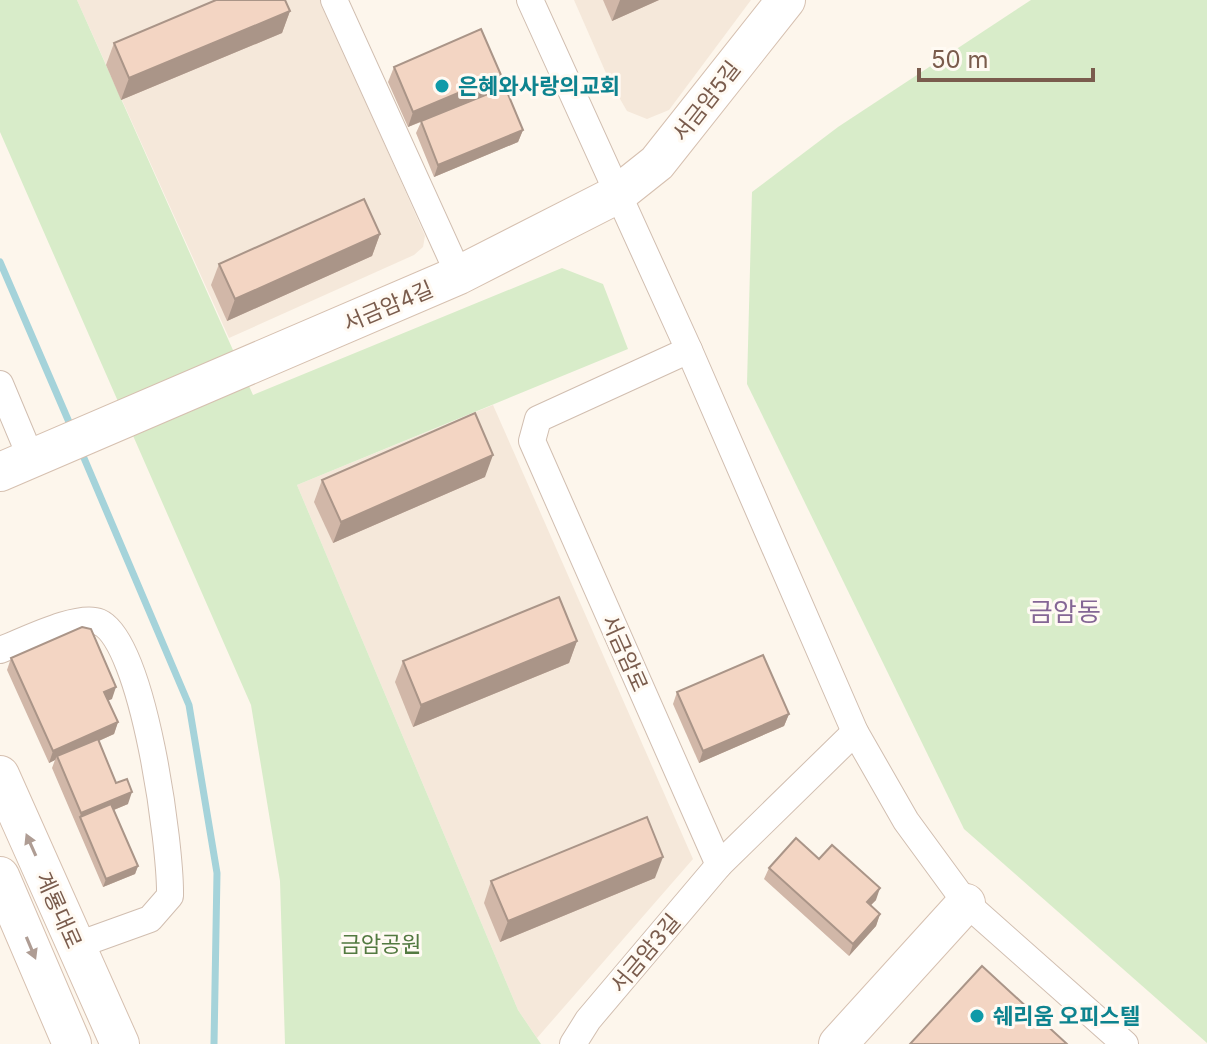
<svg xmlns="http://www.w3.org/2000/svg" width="1207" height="1044" font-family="Inter,'Noto Sans KR',sans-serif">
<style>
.residential{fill:#f5e8da}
.green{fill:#d8ecc9}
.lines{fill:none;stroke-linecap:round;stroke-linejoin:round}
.stream{stroke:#a5d3da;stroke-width:7}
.street-casing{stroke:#d1beb0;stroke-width:28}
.secondary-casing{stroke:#d6c0b0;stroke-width:40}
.street{stroke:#fff;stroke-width:26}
.secondary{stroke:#fff;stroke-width:38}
.wall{fill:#d1b7a8}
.shaded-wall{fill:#aa9588}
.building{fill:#f3d5c3;stroke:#aa9588;stroke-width:2}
.oneway{fill:#af9d94}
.culture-dot{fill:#0f9aa8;stroke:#fffaf3;stroke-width:3}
.labels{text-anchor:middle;stroke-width:6;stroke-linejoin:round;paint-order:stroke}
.culture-label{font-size:22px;font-weight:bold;fill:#0d838f;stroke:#fffaf3;text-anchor:start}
.street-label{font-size:22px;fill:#7a5c4d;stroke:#fffaf3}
.park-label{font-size:22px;fill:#537a41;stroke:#fffaf3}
.quarter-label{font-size:26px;fill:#846695;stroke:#fffaf3}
</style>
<rect width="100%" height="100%" fill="#fdf6ec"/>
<!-- residential -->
<g class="residential">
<polygon points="77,0 321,0 425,236 423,247 414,255 229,338"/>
<polygon points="574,0 751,0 669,110 647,119 627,111 609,80"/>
<polygon points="493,405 693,859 537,1038 518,1010 297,485"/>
</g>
<!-- green -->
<g class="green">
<polygon points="0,0 77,0 253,395 562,268 603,284 628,349 297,485 518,1010 541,1044 285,1044 280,881 251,705 0,132"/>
<polygon points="1031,0 1207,0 1207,1043 964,829 747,384 752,192 838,127"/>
</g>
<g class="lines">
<!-- stream -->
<g class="stream">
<polyline points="0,262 72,429"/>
<polyline points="81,451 189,705 217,873 214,1044"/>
</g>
<!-- street casing -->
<g class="street-casing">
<g id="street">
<polyline points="334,0 459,275"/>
<polyline points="530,0 689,350 855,732 906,821 966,903 1125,1044"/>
<polyline points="689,350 538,419 532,441 719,865"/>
<polyline points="0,384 31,458"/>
<path d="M0 650C22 642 78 613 99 622 144 641 171 848 170 896L150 919 75 946"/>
<polyline points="573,1044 588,1020 719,865 855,732"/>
</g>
</g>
<!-- secondary casing -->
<g class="secondary-casing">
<g id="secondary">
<polyline points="0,472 459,275 618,194 657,163 786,0"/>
<polyline points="0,775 120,1044"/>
<polyline points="0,876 72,1044"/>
<polyline points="838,1044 966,903"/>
</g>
</g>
<!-- street -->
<use href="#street" class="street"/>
<!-- secondary -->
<use href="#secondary" class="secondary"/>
</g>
<!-- wall -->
<g class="wall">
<polygon points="603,0 659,0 612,21"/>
<polygon points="290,11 282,33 121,100 106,65 114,43"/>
<polygon points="394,67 501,75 495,90 428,118 523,130 518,142 434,177 416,133 421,122 408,127 388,82"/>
<polygon points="380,234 372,256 227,321 211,285 219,264"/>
<polygon points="485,477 333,543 314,502 322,480"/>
<polygon points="577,641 569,663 413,727 395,682 403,661"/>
<polygon points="11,658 112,699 108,700 118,722 114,734 99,741 116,783 128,804 114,810 138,866 135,874 103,887 52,768 55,760 49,763 7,670"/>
<polygon points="677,692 789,714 784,726 699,763 673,704"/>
<polygon points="819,859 876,900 870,906 880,914 876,926 849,956 764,879 769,868"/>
<polygon points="655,878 500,942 484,903 491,881"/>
</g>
<!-- shaded-wall -->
<g class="shaded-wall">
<polygon points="620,0 659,0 612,21"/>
<polygon points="290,11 282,33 121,100 129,78"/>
<polygon points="501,75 495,90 408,127 413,112"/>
<polygon points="523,130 518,142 434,177 438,165"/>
<polygon points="380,234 372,256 227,321 235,299"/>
<polygon points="493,455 485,477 333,543 341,522"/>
<polygon points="577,641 569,663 413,727 421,705"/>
<polygon points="116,687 112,699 100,704 104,692"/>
<polygon points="789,714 784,726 699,763 703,751"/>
<polygon points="118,722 114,734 58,759 57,756 55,760 49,763 53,751"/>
<polygon points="132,792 128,804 82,823 80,817 81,813"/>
<polygon points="663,857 655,878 500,942 508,921"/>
<polygon points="138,866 135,874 103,887 106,879"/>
<polygon points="880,888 876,900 862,914 867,902"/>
<polygon points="880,914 876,926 849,956 853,944"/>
</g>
<!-- building -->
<g class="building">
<polygon points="216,0 285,0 290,11 129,78 114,43"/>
<polygon points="481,29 501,75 413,112 394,67"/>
<polygon points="505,87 523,130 438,165 421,121"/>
<polygon points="364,199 380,234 235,299 219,264"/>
<polygon points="475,413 493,455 341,522 322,480"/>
<polygon points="559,597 577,641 421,705 403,661"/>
<polygon points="82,627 91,629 116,687 104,692 118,722 53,751 11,658"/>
<polygon points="763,655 789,714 703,751 677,692"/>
<polygon points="98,739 116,783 127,779 132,792 81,813 57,756"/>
<polygon points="111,804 138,866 106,879 80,817"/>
<polygon points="647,817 663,857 508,921 491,881"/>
<polygon points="796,838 819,859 832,845 880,888 867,902 880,914 853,944 769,868"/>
<polygon points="982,966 1067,1044 910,1044"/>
</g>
<!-- one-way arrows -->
<defs><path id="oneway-solid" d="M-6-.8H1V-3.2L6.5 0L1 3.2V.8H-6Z" transform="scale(2)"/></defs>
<g class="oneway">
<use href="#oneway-solid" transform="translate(31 845) rotate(-114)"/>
<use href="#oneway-solid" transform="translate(31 948) rotate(67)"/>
</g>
<!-- markers -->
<g class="culture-dot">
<circle cx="442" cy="86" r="8"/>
<circle cx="977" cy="1016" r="8"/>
</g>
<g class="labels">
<!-- culture labels -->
<g class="culture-label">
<text x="458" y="94">은혜와사랑의교회</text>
<text x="993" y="1024">쉐리움 오피스텔</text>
</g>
<!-- street labels -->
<g class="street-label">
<text transform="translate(706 101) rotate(-52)" y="8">서금암5길</text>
<text transform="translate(388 306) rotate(-23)" y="8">서금암4길</text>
<text transform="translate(625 653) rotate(66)" y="8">서금암로</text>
<text transform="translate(59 910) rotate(66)" y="8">계룡대로</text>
<text transform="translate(645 953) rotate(-50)" y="8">서금암3길</text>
</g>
<!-- park labels -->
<g class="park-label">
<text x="381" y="952">금암공원</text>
</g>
<!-- quarter labels -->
<g class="quarter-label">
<text x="1065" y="621">금암동</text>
</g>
</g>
<!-- scale -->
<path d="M919 68v12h174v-12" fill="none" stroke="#7a5c4d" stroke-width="4"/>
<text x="931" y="68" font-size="24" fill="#7a5c4d" stroke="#fffaf3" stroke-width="6" paint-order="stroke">50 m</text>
</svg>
